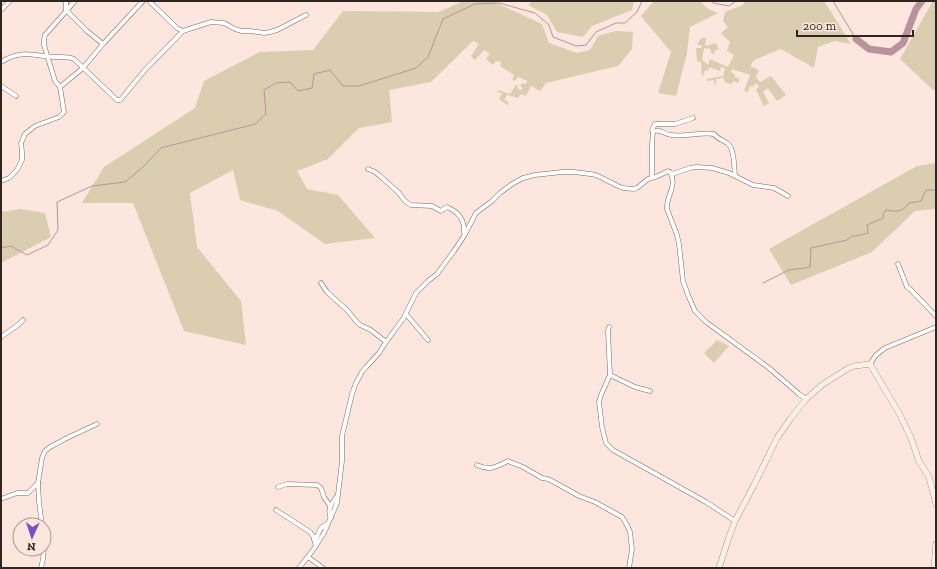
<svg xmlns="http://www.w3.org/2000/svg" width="937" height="569" font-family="'Zilla Slab',serif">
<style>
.green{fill:#dbcdaf}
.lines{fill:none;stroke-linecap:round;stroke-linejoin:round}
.stream{stroke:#ba929c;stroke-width:1}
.river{stroke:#ba929c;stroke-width:7}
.minor-casing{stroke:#7d665c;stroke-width:5}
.secondary-casing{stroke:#7d665c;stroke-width:6}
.minor{stroke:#fff;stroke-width:4}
.secondary{stroke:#fcf0e4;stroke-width:5.5}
</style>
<rect width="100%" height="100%" fill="#fce6dd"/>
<!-- green -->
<g class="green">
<polygon points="464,1 492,1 542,24 549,43 577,53 590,50 598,36 616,31 633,32 632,49 618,66 546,83 540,91 531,86 526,96 521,94 518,98 507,95 504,100 509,102 507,105 499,99 502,93 497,92 498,90 510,94 516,85 518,86 517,88 522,90 523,88 520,86 522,83 525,84 528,81 518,77 515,81 512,80 514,75 500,66 501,62 496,61 493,65 486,59 490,54 484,50 475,60 471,56 479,44 473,41 431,82 389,90 392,122 359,128 328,159 297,171 307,189 338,195 375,238 325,244 278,211 240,200 233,170 190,193 197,247 241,301 246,345 184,331 133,203 82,203 104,167 195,108 204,81 260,52 313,50 343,11 438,12"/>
<polygon points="533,1 634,1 632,10 592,26 583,37 557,32 547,15 528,5"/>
<polygon points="654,1 700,1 708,9 718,13 690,27 687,53 676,96 658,93 671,52 641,16"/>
<polygon points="745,1 824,1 851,44 834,41 818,47 814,68 781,49 754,60 750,66 759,70 756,77 760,82 771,76 786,95 777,101 768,88 763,92 769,103 764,106 756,90 759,86 755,83 753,87 750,86 748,92 744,91 750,75 732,69 731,72 735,75 734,77 739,78 739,83 733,81 732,84 724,82 724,78 716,79 716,85 715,85 714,80 707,81 707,79 723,76 725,68 721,67 720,71 709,67 708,71 705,70 702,77 701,62 697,61 696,48 701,48 702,45 697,45 701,38 706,38 705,46 716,43 719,50 715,50 715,53 712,54 710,49 704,48 702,60 708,65 710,59 728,67 734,55 727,51 730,42 721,33 728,27 723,21 725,12 743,5"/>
<polygon points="933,1 936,1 936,90 933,90 900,59"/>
<polygon points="936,163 936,209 915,211 872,252 791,285 769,249 917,166"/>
<polygon points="21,209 45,213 51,237 1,263 1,212"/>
<polygon points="717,340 729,346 714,363 704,353"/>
</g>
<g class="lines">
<!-- stream -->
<g class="stream">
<polyline points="713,1 713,3 729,6 736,1"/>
<polyline points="833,1 856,39"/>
<polyline points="1,248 11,246 27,255 48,245 58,230 57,202 92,186 125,182 142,168 161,148 255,124 266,114 264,90 276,83 290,82 298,91 312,88 314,74 330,70 343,86 359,86 416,68 428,57 443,19 475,4 499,3 535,13 549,25 553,37 576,46 586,45 596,32 616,23 625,23 637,12 642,1"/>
<path d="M763 283 789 270 805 268 810 267 811 248 847 240 852 236H856L868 233 867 225 883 218V214L886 210C896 212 903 212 909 203L921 201 926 190H936"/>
</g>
<!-- river -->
<polyline class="river" points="856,39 869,49 891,52 903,43 916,9 922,1"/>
<!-- minor casing -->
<g class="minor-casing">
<g id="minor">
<polyline points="66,1 66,10 87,31 103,44"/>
<polyline points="149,1 177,28 183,31"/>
<polyline points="1,10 10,1"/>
<path d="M1 62C22 49 33 56 55 57 62 57 68 56 74 59L117 100H120L122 98 144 71 183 31 211 22 224 23 235 29 242 31H250L264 33 270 32 277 30 306 15"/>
<polyline points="1,86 16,96"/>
<polyline points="60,87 55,81 44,45 44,40 45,35 75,1"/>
<path d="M693 118 675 124H655L652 130 653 131C663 129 663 134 671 135 685 137 700 132 714 134 718 140 722 139 727 143 735 148 734 168 735 176"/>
<path d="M368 169 375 172 380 176 398 192 405 201 411 205 432 206 441 211 447 207C459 212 465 220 464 233"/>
<path d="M670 172C678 185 666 196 667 209L677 235 679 244 683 281 688 295 695 311 706 322 769 368 799 394 806 399"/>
<polyline points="652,177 652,145 653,131"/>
<polyline points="1,181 9,178 17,170 22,160 22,152 21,143 25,134 35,126 59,117 64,112 60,87 83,68 103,44 143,1"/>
<polyline points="898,264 907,287 910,289 936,316"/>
<polyline points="321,283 327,292 347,310 356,321 360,325 371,330 386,342"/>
<polyline points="406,314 428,340"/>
<polyline points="609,327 608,331 610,375 601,395 599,402 602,427 606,443 613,450 706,502 735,521"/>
<polyline points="1,337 18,325 23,320"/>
<polyline points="870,364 876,355 885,348 936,327"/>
<polyline points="610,375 635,387 650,391"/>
<path d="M477 465C490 471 496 467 508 461L523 467 542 478 548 479 554 482 579 496 595 502 622 517 627 525 630 532 632 549 629 568"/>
<polyline points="278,487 287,484 317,485 321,488 324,497 330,506"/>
<polyline points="1,499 17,493 28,493 38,483"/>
<polyline points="276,510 310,532 313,536 316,546"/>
<path d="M331 518C326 510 333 502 337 496"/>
<polyline points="42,525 39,502 38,483 42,458 45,451 50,447 69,437 97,424"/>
<polyline points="315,540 321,528 328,523"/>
<polyline points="308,557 323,568"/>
<polyline points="41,568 43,559 44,549"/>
<polyline points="299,568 313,550 324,533 337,503 342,461 342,436 352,394 356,383 362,372 367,366 379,353 386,342 403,319 416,293 428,281 437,274 454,251 464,236 476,213 492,201 500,193 512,184 523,178 535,175 562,172 574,172 590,174 596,175 618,186 623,188 634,189 637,188 648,179 658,176 668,171 672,174 690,168 696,167 712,168 729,173 753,185 774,188 788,196"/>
</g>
</g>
<!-- secondary casing -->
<g class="secondary-casing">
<g id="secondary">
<polyline points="719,568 728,540 735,521 754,485 777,438 791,418 806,399 822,385 847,369 854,366 870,364 877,376 899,413 911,438 919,461 929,477 936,504"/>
<polyline points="934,568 936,544"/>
</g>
</g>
<!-- minor -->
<use href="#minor" class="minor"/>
<!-- secondary -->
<use href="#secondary" class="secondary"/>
</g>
<!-- border -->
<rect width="937" height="569" fill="none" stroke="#2f2521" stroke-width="4"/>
<!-- north arrow -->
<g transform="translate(32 537) rotate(183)"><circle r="19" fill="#fce6dd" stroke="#aa9992"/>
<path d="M0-3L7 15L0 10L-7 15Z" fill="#7e4cc4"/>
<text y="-6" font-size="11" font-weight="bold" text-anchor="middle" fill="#2f2521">N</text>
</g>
<!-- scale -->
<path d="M797 30v6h116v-6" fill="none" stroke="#2f2521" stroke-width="2"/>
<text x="803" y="30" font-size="12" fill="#2f2521" stroke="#fce6dd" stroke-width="3" paint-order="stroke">200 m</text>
</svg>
